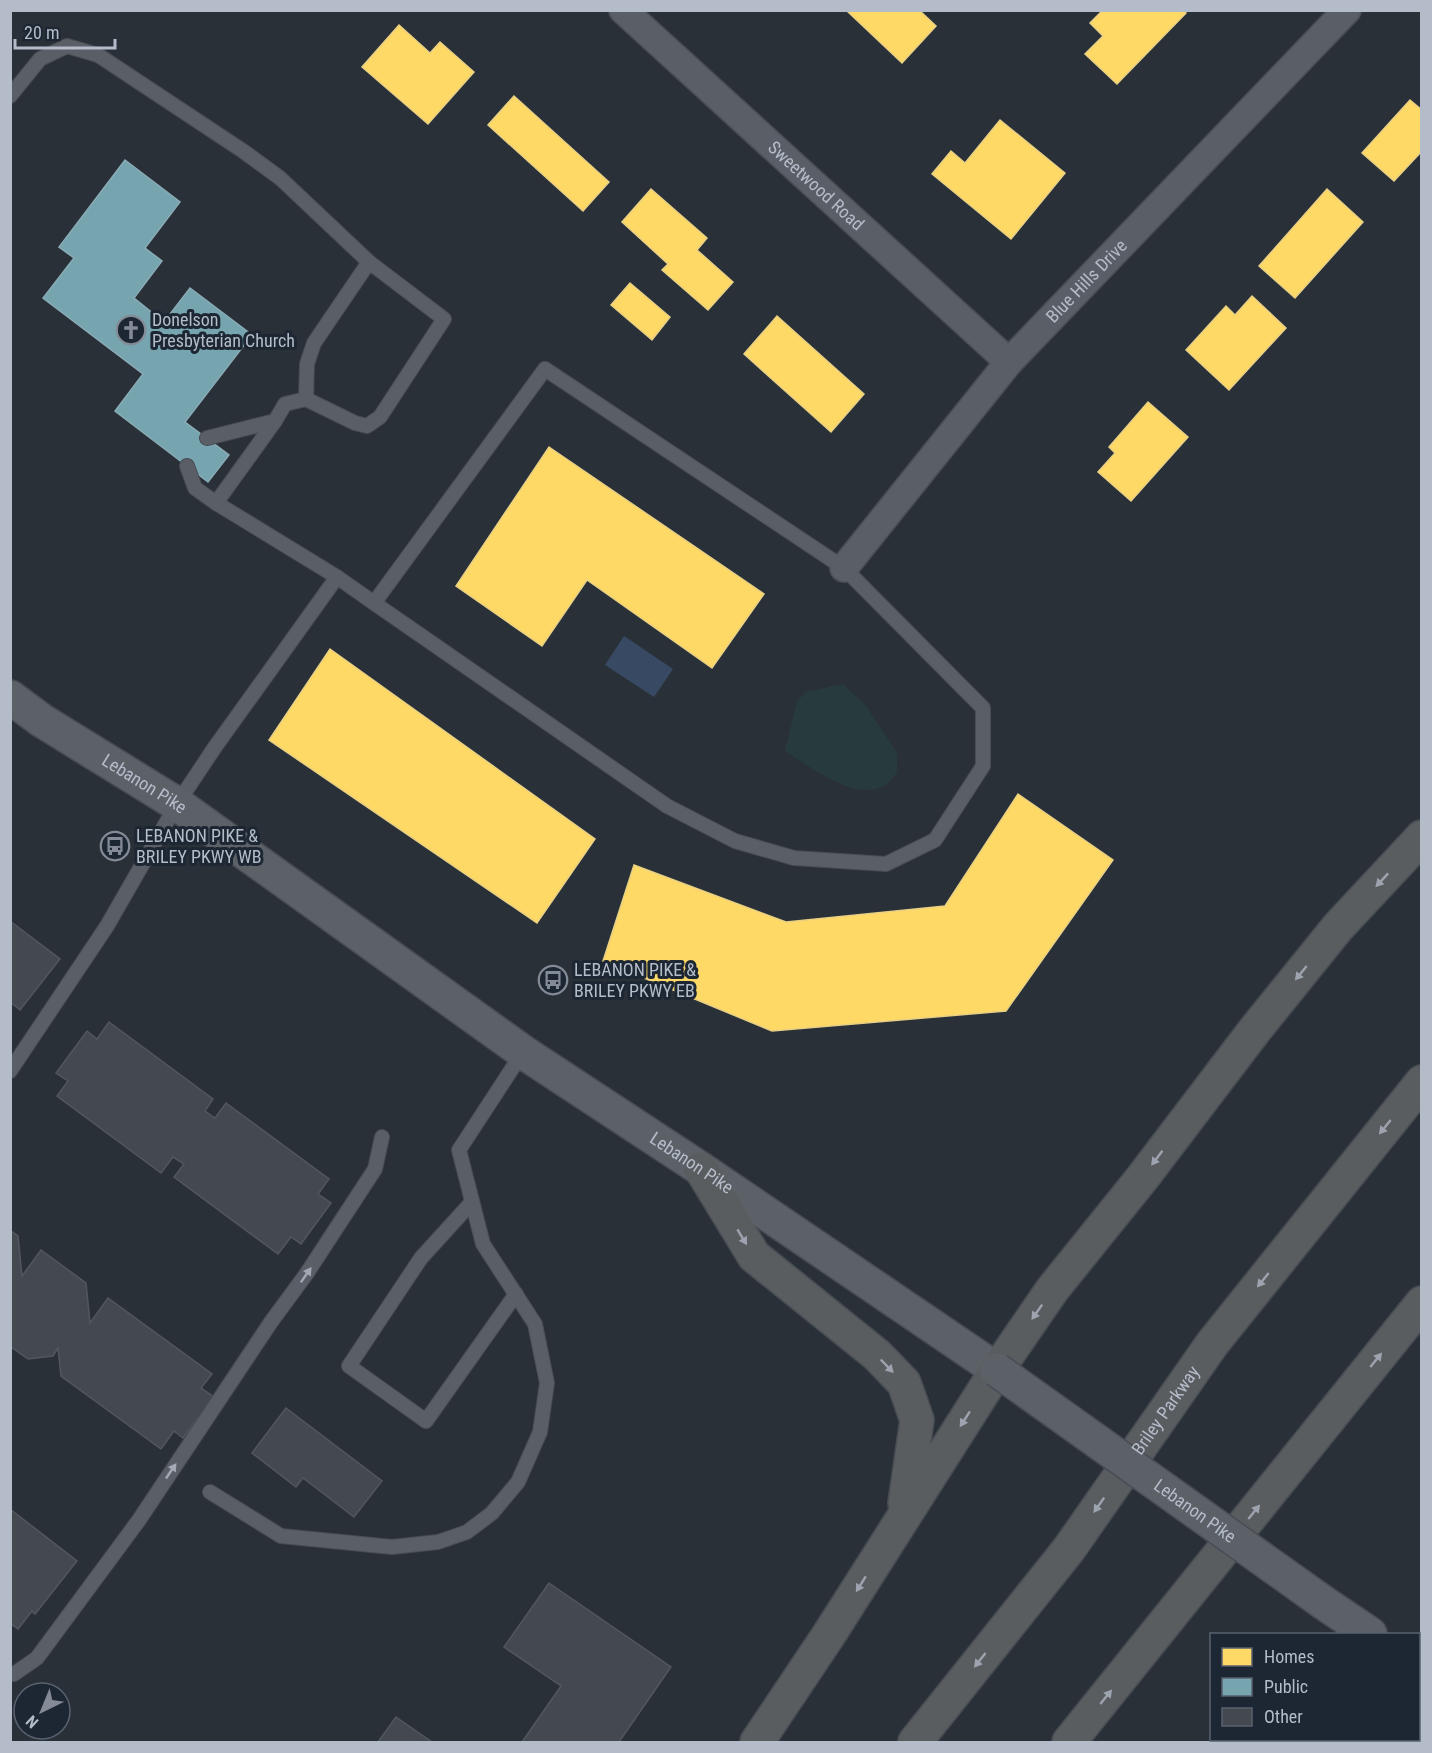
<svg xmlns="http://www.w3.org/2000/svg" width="1432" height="1753" font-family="'Roboto Condensed',sans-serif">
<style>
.green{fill:#273a3e}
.water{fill:#384963}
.homes{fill:#ffd966;stroke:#e8d084;stroke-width:1.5}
.public{fill:#76a5af;stroke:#89acb7;stroke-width:1.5}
.building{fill:#444950;stroke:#52575f;stroke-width:1.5}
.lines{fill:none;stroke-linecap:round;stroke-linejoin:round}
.service-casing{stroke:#484c53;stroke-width:16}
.minor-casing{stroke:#484c53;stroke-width:30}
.primary-casing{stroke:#484c55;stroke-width:36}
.motorway-casing{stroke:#474c53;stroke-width:36}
.service{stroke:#5a5e66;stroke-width:14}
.minor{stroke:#5a5e66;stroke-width:27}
.primary{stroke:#5c6168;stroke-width:33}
.motorway{stroke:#5a5d60;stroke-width:33}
.primary-bridge-casing{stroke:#484c55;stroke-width:36;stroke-linecap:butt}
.primary-bridge{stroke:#5c6168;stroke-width:33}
.oneway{fill:#9ea4af}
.oneway2{fill:#a2a9b5}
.labels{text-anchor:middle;stroke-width:6;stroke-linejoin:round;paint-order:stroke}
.street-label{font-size:18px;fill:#b4bcc9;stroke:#1d2633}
.poi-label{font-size:18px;fill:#b4bcc9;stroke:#1d2633;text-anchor:start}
</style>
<rect width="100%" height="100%" fill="#2a3038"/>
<!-- green -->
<path class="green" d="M843 684 866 706 897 753V772C893 777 890 783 884 786 854 802 811 767 785 751L797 701 806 692Z"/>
<!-- water -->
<polygon class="water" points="624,636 673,669 654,697 605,665"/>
<!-- homes -->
<g class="homes">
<polygon points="846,10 919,10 936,26 902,63"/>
<polygon points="1103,10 1183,10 1186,13 1117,84 1085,54 1103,36 1090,23"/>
<polygon points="399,25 430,53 440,42 474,72 428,124 362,67"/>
<polygon points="514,96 609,182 583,211 488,125"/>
<polygon points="1410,100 1422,110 1422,151 1394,181 1362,153"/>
<polygon points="1000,120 1065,173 1011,239 932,174 951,151 965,163"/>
<polygon points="651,189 707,238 697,250 733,282 708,310 662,270 668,264 622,222"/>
<polygon points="1327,189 1363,222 1295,298 1259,266"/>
<polygon points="630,283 670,317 652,340 611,305"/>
<polygon points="1252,296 1286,328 1229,390 1186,350 1226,306 1235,315"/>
<polygon points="777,316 864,394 831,432 744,354"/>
<polygon points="1148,402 1188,437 1131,501 1098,472 1115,453 1109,447"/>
<polygon points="549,447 764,594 712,668 587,580 542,646 456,586"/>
<polygon points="330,649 595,839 537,923 269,740"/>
<polygon points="1018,794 1113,860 1006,1011 772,1031 603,961 634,865 786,922 945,906"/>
</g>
<!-- public -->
<polygon class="public" points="125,160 180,202 145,248 162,261 134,298 164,322 190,288 252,335 185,422 229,455 208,482 115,411 143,374 43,298 74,258 59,247"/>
<!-- building -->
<g class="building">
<polygon points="10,921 60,959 20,1010 10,1002"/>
<polygon points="109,1022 213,1099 205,1111 215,1118 226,1103 329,1179 318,1194 331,1203 301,1244 291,1237 278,1254 174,1177 184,1164 173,1157 161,1173 57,1096 68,1081 56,1073 87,1031 97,1039"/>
<polygon points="10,1230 18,1236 22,1276 41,1250 86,1283 90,1323 108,1298 212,1374 201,1388 214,1397 183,1438 174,1431 161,1449 61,1376 58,1348 53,1356 28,1359 10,1346"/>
<polygon points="286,1408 382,1481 354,1517 303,1478 296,1487 252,1453"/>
<polygon points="10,1509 77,1561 35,1614 32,1611 18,1629 10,1623"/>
<polygon points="549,1583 671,1667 619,1742 522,1742 561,1686 504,1647"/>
<polygon points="396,1717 432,1742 378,1742"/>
</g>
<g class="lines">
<!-- service casing -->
<g class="service-casing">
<g id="service">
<polyline points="10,96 40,59 67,46 98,55 243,151 280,178 369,262"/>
<polyline points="207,438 275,421 285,404 306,399 355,423 367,426 380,417 444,319 369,262 314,343 307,364 306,399"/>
<polyline points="187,466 195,488 216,503 337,577 374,603 667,806 735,841 794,858 886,864 935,840 983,766 983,708 844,568 545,369 374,603"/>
<polyline points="216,503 275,421"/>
<polyline points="10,1071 107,926 177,804 215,747 337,577"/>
<polyline points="472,1202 421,1258 349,1366 426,1421 516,1294"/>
<polyline points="210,1492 281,1536 392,1547 438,1542 467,1532 492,1513 518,1482 540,1432 547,1383 535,1324 483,1244 459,1150 523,1052"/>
<polyline points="10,1674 14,1674 37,1658 139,1520 271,1322 307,1273 375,1169 382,1137"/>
</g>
</g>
<!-- minor casing -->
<g class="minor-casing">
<g id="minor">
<path id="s1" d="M623 10 1009 362"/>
<path id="s2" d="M844 568 1009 362 1347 10"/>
</g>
</g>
<!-- primary casing -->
<g class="primary-casing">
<g id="primary">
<path id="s3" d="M10 697 41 720 177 804 523 1052 701 1169 997 1370"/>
<polyline points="1324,1603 1370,1634"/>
<polyline points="1418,1668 1422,1670"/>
</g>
</g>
<!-- motorway casing -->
<g class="motorway-casing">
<g id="motorway">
<polyline points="701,1169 754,1256 877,1355 904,1383 917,1420 905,1503"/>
<polyline points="757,1742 830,1633 997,1370 1052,1290 1143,1177 1254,1031 1338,927 1422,837"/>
<path id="s4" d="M915 1742 1069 1549 1212 1344 1422 1082"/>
<polyline points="1069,1742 1422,1303"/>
</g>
</g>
<!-- service -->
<use href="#service" class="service"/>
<!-- minor -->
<use href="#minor" class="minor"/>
<!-- primary -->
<use href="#primary" class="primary"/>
<!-- motorway -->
<use href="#motorway" class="motorway"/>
<!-- primary-bridge casing -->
<g class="primary-bridge-casing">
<g id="primary-bridge">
<path id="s5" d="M997 1370 1324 1603"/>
</g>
</g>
<!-- primary-bridge -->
<use href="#primary-bridge" class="primary-bridge"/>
</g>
<!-- one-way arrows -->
<defs><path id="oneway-solid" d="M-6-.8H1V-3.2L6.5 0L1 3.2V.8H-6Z" transform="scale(1.5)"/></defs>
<g class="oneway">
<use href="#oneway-solid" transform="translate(1382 880) rotate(133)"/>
<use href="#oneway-solid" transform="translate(1301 973) rotate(129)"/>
<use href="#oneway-solid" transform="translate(1385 1127) rotate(129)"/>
<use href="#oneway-solid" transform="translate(1157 1158) rotate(127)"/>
<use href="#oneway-solid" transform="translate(742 1237) rotate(59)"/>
<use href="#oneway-solid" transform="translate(1263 1280) rotate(129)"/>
<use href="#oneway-solid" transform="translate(1037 1312) rotate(125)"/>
<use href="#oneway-solid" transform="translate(1376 1360) rotate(-51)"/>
<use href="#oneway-solid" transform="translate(887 1366) rotate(46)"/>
<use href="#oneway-solid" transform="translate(965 1419) rotate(123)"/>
<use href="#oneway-solid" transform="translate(1099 1505) rotate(125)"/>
<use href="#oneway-solid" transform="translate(1254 1512) rotate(-51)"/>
<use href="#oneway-solid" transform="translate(861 1584) rotate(122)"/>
<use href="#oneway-solid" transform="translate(980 1660) rotate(128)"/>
<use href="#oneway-solid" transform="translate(1106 1697) rotate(-51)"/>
</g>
<g class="oneway2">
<use href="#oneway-solid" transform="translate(306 1275) rotate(-55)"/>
<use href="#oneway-solid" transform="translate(171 1471) rotate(-56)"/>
</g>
<!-- icons -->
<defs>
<g id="church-ring" transform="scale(1.5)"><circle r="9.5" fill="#1d2633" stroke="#848b96" stroke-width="1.5"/><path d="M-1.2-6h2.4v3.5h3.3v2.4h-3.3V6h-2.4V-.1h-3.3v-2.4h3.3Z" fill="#848b96"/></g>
<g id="bus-ring" transform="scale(1.5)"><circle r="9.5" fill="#1d2633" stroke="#848b96" stroke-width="1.5"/><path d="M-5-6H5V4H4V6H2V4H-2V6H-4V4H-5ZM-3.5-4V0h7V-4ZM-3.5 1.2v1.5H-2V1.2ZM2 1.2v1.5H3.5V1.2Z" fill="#848b96"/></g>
</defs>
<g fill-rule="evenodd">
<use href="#church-ring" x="131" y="330"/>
<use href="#bus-ring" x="115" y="846"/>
<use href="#bus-ring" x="553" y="980"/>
</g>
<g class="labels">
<!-- street labels -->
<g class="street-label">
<text dy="6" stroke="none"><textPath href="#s1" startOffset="261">Sweetwood Road</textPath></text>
<text dy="6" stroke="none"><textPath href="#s2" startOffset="376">Blue Hills Drive</textPath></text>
<text dy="6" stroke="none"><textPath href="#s3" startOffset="160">Lebanon Pike</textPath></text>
<text dy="6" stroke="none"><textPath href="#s3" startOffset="826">Lebanon Pike</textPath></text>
<text dy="6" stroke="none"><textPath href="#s4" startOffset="416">Briley Parkway</textPath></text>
<text dy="6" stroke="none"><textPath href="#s5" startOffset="243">Lebanon Pike</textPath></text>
</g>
<!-- poi labels -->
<g class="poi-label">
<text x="152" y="326">Donelson<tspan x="152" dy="21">Presbyterian Church</tspan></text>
<text x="136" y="842">LEBANON PIKE &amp;<tspan x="136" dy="21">BRILEY PKWY WB</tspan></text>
<text x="574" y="976">LEBANON PIKE &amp;<tspan x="574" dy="21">BRILEY PKWY EB</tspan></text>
</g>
</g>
<!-- border -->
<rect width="1432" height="1753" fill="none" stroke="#b4bcc9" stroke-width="24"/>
<!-- legend -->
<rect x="1210" y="1633" width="210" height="108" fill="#1d2633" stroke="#59626f" stroke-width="1.5"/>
<rect x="1222" y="1648" width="30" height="18" fill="#ffd966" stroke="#59626f" stroke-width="1.5"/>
<text x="1264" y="1663" font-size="18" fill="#b4bcc9">Homes</text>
<rect x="1222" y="1678" width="30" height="18" fill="#76a5af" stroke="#59626f" stroke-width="1.5"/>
<text x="1264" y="1693" font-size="18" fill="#b4bcc9">Public</text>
<rect x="1222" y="1708" width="30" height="18" fill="#444950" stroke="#59626f" stroke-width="1.5"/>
<text x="1264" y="1723" font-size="18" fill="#b4bcc9">Other</text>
<!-- north arrow -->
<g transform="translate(42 1711) rotate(223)"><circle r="28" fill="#1d2633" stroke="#59626f" stroke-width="1.5"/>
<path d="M0-4.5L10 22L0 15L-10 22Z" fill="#848b96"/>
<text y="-9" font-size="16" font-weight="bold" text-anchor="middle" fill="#b4bcc9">N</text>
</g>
<!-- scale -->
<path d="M15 39v9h100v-9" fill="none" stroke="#b4bcc9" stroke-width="3"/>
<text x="24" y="39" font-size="18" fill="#b4bcc9" stroke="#1d2633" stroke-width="4.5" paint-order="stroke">20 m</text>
</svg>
